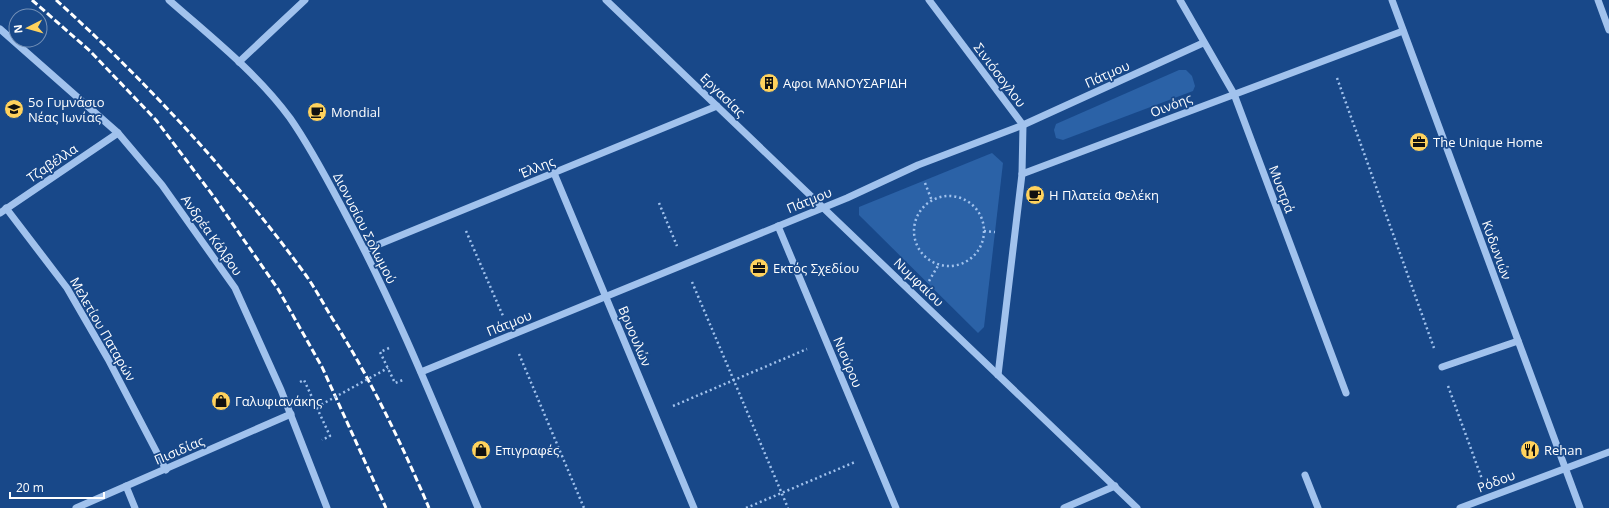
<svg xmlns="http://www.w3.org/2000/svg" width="1609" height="508" font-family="'Open Sans',sans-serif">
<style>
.green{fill:#2b62a7}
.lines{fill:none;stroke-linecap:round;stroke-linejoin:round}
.path{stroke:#a1c2ed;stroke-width:2.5;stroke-dasharray:2 3;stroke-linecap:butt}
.minor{stroke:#a1c2ed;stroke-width:7}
.rail{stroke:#fff;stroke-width:3;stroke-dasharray:7 3;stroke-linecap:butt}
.path-bridge{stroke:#a1c2ed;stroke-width:2.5;stroke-dasharray:2 3;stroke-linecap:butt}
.labels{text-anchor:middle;stroke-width:3.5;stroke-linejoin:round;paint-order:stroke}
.street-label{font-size:13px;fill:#fff;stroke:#184889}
.poi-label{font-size:13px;fill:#fff;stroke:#184889;text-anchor:start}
</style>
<rect width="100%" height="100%" fill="#184889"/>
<!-- green -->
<g class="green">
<polygon points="1179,70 1186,70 1192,76 1195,86 1193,91 1063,140 1056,138 1054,130 1056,124"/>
<polygon points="992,153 1003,163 984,327 978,333 859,215 859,207"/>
</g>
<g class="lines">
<!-- path -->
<g class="path">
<polyline points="1337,78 1434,348"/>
<polyline points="925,183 932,201"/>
<circle cx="949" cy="231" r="35"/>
<polyline points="659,203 677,246"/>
<polyline points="466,231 503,316"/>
<polyline points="984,231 995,232"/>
<polyline points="929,281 939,264"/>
<polyline points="692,282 788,508"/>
<polyline points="389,348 380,352 395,383 403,380"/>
<polyline points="519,354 584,508"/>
<polyline points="300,382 304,380 330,436 322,440"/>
<polyline points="1448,386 1482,479"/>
<polyline points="673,406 807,349"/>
<polyline points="746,508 855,462"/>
</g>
<!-- minor -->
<g class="minor">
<path d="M169 0C211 37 256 72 290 118 311 148 328 181 345 213 396 308 436 408 478 508"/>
<polyline points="606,0 1137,508"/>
<polyline points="929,0 1023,125 1022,174 998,375"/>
<polyline points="1180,0 1234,94 1346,393"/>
<polyline points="1392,0 1580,508"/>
<polyline points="1598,0 1609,30"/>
<polyline points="0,29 118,133 162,185 235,288 281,390 327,508"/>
<polyline points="239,62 305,0"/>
<polyline points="554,173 694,508"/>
<polyline points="1022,174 1403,31"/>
<polyline points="6,208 67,288 108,359 166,470"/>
<polyline points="0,213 118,133"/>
<polyline points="778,226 896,508"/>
<polyline points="365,250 717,106"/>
<polyline points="1442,367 1518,341"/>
<polyline points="421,372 847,198 918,165 1023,125 1203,43"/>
<polyline points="1305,475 1318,508"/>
<polyline points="126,486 135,508"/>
<polyline points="76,508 291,414"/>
<polyline points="1064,508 1115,486"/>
<polyline points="1460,508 1609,452"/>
</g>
<!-- rail -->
<g class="rail">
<polyline points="32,0 90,51 156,120 214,197 278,289 322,367 386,508"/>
<path d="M56 0C148 83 232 174 305 274 315 288 323 303 332 318 370 378 401 442 429 508"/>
</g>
<!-- path-bridge -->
<polyline class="path-bridge" points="317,407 388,368"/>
</g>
<!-- icons -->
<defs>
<g id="building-disc" transform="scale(1)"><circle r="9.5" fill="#ffd25d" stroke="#184889"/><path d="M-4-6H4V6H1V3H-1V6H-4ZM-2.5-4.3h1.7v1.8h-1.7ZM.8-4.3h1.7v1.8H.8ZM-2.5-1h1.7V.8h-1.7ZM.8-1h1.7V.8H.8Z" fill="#111"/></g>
<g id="school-disc" transform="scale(1)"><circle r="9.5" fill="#ffd25d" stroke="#184889"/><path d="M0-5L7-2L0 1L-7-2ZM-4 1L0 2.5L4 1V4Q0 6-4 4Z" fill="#111"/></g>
<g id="cafe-disc" transform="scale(1)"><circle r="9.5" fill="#ffd25d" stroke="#184889"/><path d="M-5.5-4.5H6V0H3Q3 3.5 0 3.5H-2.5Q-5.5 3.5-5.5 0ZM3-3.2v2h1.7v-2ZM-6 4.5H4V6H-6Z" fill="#111"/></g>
<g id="office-disc" transform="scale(1)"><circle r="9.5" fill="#ffd25d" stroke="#184889"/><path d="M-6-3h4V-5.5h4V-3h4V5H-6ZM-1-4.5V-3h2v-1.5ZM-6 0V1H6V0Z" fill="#111"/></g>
<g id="shop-disc" transform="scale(1)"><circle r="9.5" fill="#ffd25d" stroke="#184889"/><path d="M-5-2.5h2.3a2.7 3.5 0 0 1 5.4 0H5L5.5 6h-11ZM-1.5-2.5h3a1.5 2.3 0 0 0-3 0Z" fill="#111"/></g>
<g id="restaurant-disc" transform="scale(1)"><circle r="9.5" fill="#ffd25d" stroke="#184889"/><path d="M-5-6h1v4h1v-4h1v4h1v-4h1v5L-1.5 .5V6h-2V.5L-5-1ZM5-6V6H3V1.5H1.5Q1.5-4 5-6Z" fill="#111"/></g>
</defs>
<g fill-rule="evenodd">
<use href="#building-disc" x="769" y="83"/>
<use href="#school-disc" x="14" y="109"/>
<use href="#cafe-disc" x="317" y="112"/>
<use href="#office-disc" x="1419" y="142"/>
<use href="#cafe-disc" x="1035" y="195"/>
<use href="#office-disc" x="759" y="268"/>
<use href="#shop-disc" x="221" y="401"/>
<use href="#shop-disc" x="481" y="450"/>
<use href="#restaurant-disc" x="1530" y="450"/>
</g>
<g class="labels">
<!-- street labels -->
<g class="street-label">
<text transform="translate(1107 74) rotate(-24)" y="5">Πάτμου</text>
<text transform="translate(1000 75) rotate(53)" y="5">Σινιόσογλου</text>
<text transform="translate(723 95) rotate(44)" y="5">Εργασίας</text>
<text transform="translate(1171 105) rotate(-21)" y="5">Οινόης</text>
<text transform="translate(52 163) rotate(-34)" y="5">Τζαβέλλα</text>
<text transform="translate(537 167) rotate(-22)" y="5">Έλλης</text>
<text transform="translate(1282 189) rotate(69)" y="5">Μυστρά</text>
<text transform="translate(809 200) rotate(-22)" y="5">Πάτμου</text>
<text transform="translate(365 228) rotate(63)" y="5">Διονυσίου Σολωμού</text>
<text transform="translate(212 235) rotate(55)" y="5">Ανδρέα Κάλβου</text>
<text transform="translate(1497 250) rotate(70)" y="5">Κυδωνιών</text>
<text transform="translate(919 282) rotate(44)" y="5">Νυμφαίου</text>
<text transform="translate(509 323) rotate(-22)" y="5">Πάτμου</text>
<text transform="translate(103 329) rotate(60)" y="5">Μελετίου Παταρών</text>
<text transform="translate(635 336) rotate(67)" y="5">Βρυουλών</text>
<text transform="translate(848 362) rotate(67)" y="5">Νισύρου</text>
<text transform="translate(179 450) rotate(-23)" y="5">Πισιδίας</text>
<text transform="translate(1496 481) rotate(-21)" y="5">Ρόδου</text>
</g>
<!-- poi labels -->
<g class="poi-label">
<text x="783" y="88">Αφοι ΜΑΝΟΥΣΑΡΙΔΗ</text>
<text x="28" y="107">5ο Γυμνάσιο<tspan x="28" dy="15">Νέας Ιωνίας</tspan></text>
<text x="331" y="117">Mondial</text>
<text x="1433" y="147">The Unique Home</text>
<text x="1049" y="200">Η Πλατεία Φελέκη</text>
<text x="773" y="273">Εκτός Σχεδίου</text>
<text x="235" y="406">Γαλυφιανάκης</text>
<text x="495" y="455">Επιγραφές</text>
<text x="1544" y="455">Rehan</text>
</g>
</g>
<!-- north arrow -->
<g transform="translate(28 28) rotate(264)"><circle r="19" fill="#184889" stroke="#7491b8"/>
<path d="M0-3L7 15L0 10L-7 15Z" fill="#ffd25d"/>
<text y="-6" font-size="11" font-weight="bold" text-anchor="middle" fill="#ffffff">N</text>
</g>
<!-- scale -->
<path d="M10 492v6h94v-6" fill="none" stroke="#ffffff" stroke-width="2"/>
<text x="16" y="492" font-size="12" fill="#ffffff" stroke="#184889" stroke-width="3" paint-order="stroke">20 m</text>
</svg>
